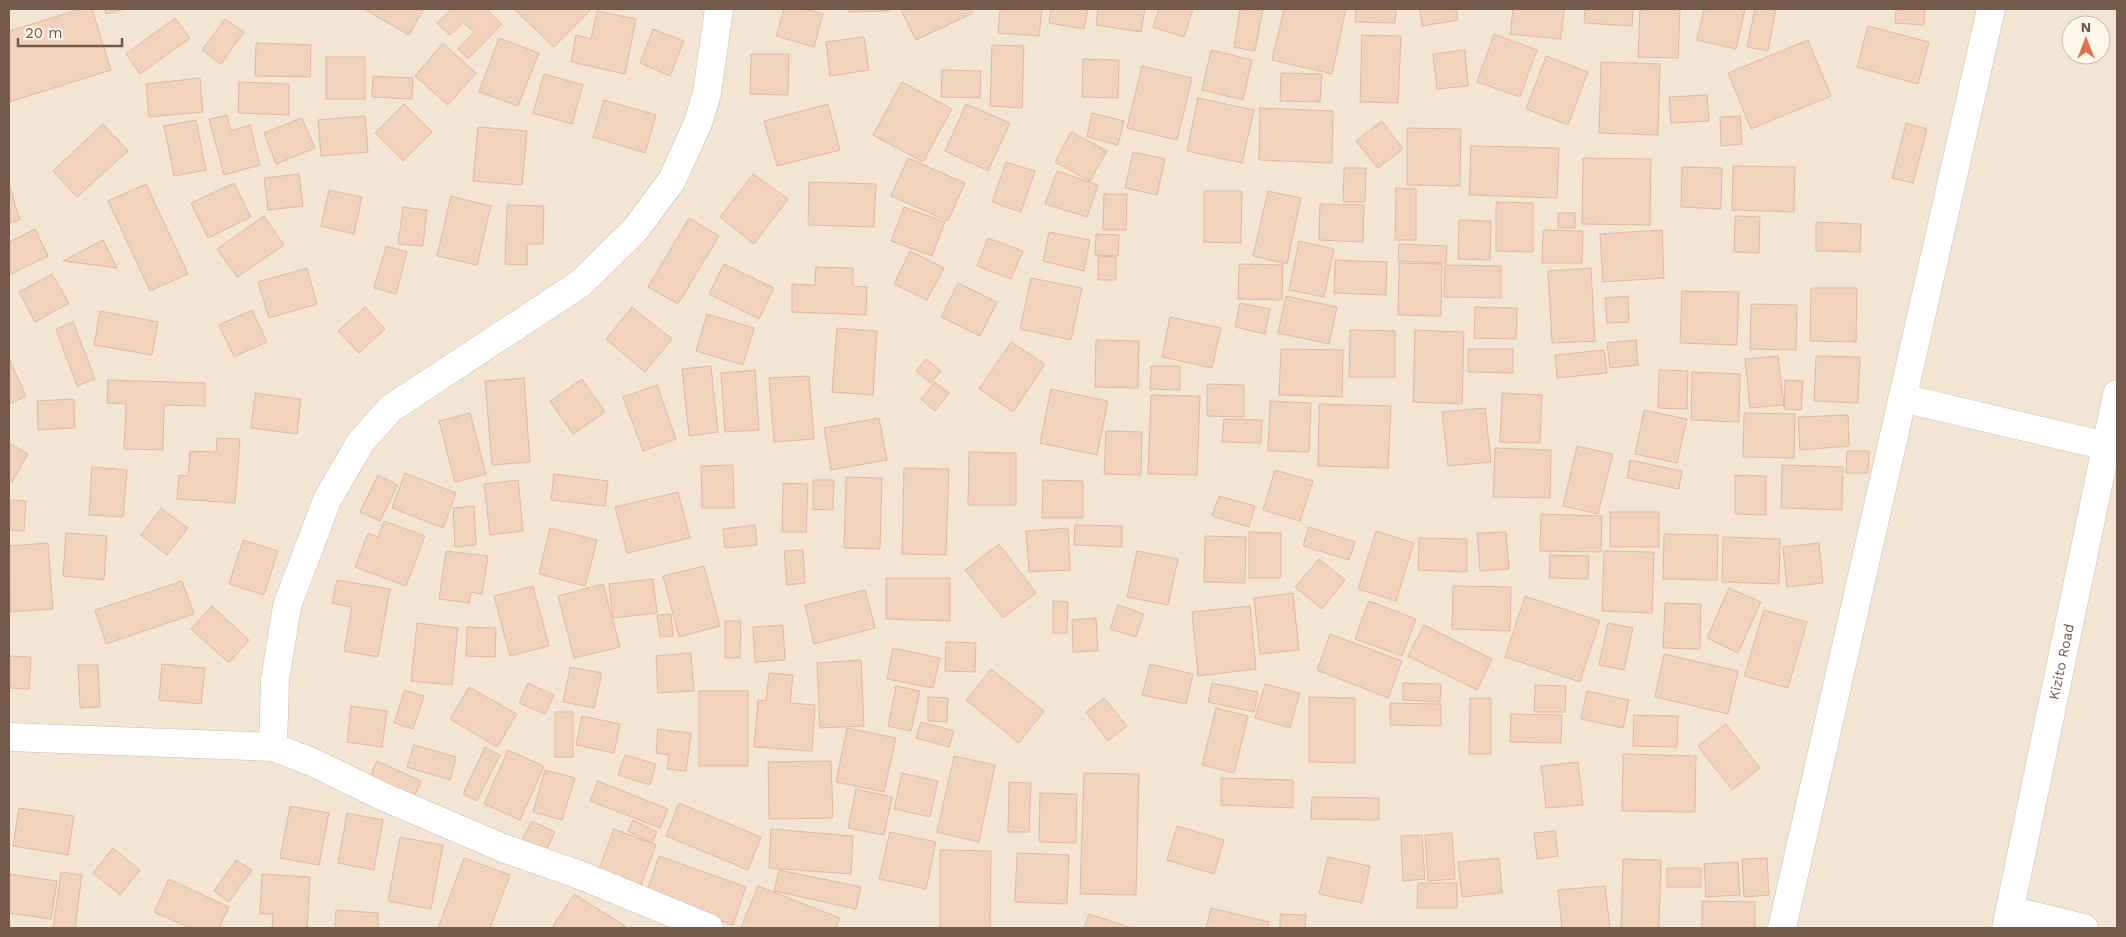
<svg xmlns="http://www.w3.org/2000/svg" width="2126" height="937" font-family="'Work Sans',sans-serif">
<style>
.residential{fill:#f3e5d3;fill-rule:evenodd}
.building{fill:#f0d2bd;stroke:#e2b99e}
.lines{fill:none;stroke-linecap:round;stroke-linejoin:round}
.minor-casing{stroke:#cdbbab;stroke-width:29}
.minor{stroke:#fff;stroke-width:28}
.labels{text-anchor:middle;stroke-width:4;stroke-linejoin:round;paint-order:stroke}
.street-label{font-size:14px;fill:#735a4b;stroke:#fef7ea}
</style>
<rect width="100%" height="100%" fill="#fcf3e4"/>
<!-- residential -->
<path class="residential" d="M9 9H2117V928H9ZM2071 25H2101V55H2071Z"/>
<!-- building -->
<g class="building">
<polygon points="81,9 92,9 111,70 9,102 9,31"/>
<polygon points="105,9 125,9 106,14"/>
<polygon points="364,9 424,9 409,35"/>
<polygon points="452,9 487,9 502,24 468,59 458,49 474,32 463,22 450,35 437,23"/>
<polygon points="514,9 587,9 590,11 554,47"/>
<polygon points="784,9 805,9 823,14 814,47 776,36"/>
<polygon points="848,9 889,9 890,11 848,12"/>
<polygon points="903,9 971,9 973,13 916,40 901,10"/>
<polygon points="1000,9 1042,9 1039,36 998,33"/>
<polygon points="1051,9 1088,9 1084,29 1049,23"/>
<polygon points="1098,9 1145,9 1141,32 1096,25"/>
<polygon points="1159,9 1193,9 1184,37 1153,27"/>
<polygon points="1240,9 1263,9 1255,51 1234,47"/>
<polygon points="1284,9 1346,9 1332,74 1272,60"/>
<polygon points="1356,9 1396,9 1395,23 1355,22"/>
<polygon points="1420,9 1456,9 1458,20 1422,26"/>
<polygon points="1513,9 1564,9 1561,39 1510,34"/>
<polygon points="1585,9 1633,9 1632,26 1584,23"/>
<polygon points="1640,9 1680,9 1678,58 1638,57"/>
<polygon points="1704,9 1745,9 1736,49 1697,40"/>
<polygon points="1755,9 1776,9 1768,51 1747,47"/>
<polygon points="1896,9 1925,9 1924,25 1895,23"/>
<polygon points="597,11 636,19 625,74 571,62 576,35 591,39"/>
<polygon points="175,18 190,38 140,74 126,54"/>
<polygon points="225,19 244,32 221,64 202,50"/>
<polygon points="1868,26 1929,42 1918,84 1857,67"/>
<polygon points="653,29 684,41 670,76 640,63"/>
<polygon points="1494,34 1537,50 1520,97 1477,82"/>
<polygon points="1362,35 1401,36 1398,103 1360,102"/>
<polygon points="864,37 869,70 830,76 826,42"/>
<polygon points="499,38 539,53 518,106 479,92"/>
<polygon points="1808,40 1831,96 1751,129 1728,73"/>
<polygon points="256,43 311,45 310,77 255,76"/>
<polygon points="443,43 476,73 448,105 415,76"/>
<polygon points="992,45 1024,46 1022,108 990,106"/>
<polygon points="1211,50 1252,60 1243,100 1202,90"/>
<polygon points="1465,50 1468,86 1437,89 1433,54"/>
<polygon points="751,54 789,54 788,95 750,94"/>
<polygon points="1546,56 1588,72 1568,125 1526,109"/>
<rect x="326" y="57" width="39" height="42"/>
<polygon points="1083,59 1119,60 1118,98 1082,97"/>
<polygon points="1601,62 1660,64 1658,135 1599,133"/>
<polygon points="1142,66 1192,78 1177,140 1127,128"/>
<polygon points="942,70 981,71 980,98 941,97"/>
<polygon points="1281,73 1322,74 1320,102 1280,101"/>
<polygon points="544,74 583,85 572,124 533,113"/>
<polygon points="373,76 413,78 412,99 372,97"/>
<polygon points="200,78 203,112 149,117 146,84"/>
<polygon points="239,82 289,84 289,115 238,113"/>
<polygon points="902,82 952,109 923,162 873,135"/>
<polygon points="1707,95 1709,121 1671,123 1669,97"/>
<polygon points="1198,98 1254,110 1242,163 1187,151"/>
<polygon points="604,100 656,115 645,153 593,137"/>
<polygon points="404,104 432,132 403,161 375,133"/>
<polygon points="828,104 840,150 777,166 764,121"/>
<polygon points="966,104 1010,123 988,171 945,151"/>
<polygon points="1260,108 1333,111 1332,163 1259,160"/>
<polygon points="1092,113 1124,121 1118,145 1087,137"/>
<polygon points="227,115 231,131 250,125 260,165 224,175 209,119"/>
<polygon points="365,116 368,152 321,156 318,120"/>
<polygon points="1740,116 1742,144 1721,146 1720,117"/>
<polygon points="302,118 315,148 276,164 264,133"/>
<polygon points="196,120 206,170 174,176 164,126"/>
<polygon points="1382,121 1403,149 1378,168 1356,141"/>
<polygon points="1906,123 1927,129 1913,183 1892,178"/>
<polygon points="103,124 128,151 77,197 53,171"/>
<polygon points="478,127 527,131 522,185 473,181"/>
<polygon points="1407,128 1461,129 1460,186 1407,185"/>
<polygon points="1071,132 1107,151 1090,181 1055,162"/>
<polygon points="1471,146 1559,148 1557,198 1469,195"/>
<polygon points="1133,152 1165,159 1157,195 1125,188"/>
<polygon points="908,158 965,183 948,221 891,196"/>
<polygon points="1583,158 1651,159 1650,225 1582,224"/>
<polygon points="1006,162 1035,171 1021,212 992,202"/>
<polygon points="1733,166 1795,167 1794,212 1732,210"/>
<polygon points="1682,167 1722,168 1721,209 1681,207"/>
<polygon points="1344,168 1366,168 1365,202 1343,202"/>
<polygon points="1057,171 1098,185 1087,217 1045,204"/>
<polygon points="299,174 303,206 268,210 264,178"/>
<polygon points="753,174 788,199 754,244 720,217"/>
<polygon points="809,182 876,184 874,227 808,225"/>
<polygon points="234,183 251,217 208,238 191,203"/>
<polygon points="146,184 188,274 150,291 108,201"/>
<polygon points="9,185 20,220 9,223"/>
<polygon points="1396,188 1416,189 1416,240 1395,240"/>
<polygon points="329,190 362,197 354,234 321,226"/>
<polygon points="1204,191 1242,191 1241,243 1204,242"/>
<polygon points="1268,191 1301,198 1287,264 1253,256"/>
<polygon points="1104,194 1127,194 1126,230 1103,230"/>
<polygon points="451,196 491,206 477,265 437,256"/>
<polygon points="1496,202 1533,203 1533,252 1496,251"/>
<polygon points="1320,204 1364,205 1363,242 1319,240"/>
<polygon points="507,205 544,206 543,244 527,244 527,265 505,264"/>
<polygon points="403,207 427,210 423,246 398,244"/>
<polygon points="904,207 945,222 932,256 891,241"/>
<rect x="1558" y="213" width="17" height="15"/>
<polygon points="264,216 284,245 237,277 217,249"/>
<polygon points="1735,216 1760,217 1759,253 1734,252"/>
<polygon points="689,218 719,236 678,304 648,287"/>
<polygon points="1459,220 1491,221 1490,260 1458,259"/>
<polygon points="1816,222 1861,224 1860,252 1816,251"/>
<polygon points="35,229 48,256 9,275 9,242"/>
<polygon points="1543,230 1583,231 1582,263 1542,263"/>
<polygon points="1662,230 1664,278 1603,282 1600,234"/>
<polygon points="1049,232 1090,240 1084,271 1043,261"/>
<polygon points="1096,234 1119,235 1118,256 1095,255"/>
<polygon points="988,238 1023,251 1011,279 977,266"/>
<polygon points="103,240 117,268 63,261"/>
<polygon points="1299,241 1334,249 1324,297 1289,290"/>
<polygon points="1399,244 1447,246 1446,263 1398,261"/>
<polygon points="386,246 407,252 396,294 374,288"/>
<polygon points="910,251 944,268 927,300 894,284"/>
<polygon points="1098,256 1116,257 1116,280 1098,280"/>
<polygon points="1335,260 1387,262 1386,295 1334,293"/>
<polygon points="1399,263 1442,264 1441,316 1398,315"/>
<polygon points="724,264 774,288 759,319 709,294"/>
<polygon points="1239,264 1283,265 1282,300 1238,299"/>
<polygon points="1445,265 1501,266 1501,298 1444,297"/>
<polygon points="816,267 853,268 853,286 867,287 866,315 792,312 792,284 815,285"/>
<polygon points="307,268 317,304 269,318 258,282"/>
<polygon points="1591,268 1595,341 1552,343 1548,271"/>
<polygon points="52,274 69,303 35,322 19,292"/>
<polygon points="1031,278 1082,288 1071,340 1020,329"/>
<polygon points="958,283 997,302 980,336 941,317"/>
<polygon points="1811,288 1857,288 1856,342 1810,341"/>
<polygon points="1682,291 1739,292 1737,345 1680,343"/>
<polygon points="1286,296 1337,307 1329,344 1278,333"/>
<polygon points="1628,296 1629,322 1607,323 1605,298"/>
<polygon points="1240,303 1270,309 1265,334 1235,327"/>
<polygon points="1751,304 1797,305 1796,350 1750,349"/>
<polygon points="365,307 385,329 359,353 338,331"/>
<polygon points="632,307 672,339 645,372 606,339"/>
<polygon points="1475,307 1517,308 1516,339 1474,338"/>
<polygon points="252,310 267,342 234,357 219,325"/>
<polygon points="100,311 158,322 152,355 94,345"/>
<polygon points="707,314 754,328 743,365 696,351"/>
<polygon points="1170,317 1221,328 1212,368 1162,357"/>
<polygon points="73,322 95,379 77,386 56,329"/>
<polygon points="837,328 877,331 873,395 832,392"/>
<polygon points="1350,330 1395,331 1395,377 1349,377"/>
<polygon points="1415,330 1464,332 1462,404 1413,402"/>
<polygon points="1096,340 1139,341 1138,388 1095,387"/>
<polygon points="1636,340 1638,365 1610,368 1607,343"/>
<polygon points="1011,342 1045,364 1013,412 979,389"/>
<polygon points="1281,349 1343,350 1342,397 1279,395"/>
<polygon points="1468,349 1513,349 1513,373 1468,372"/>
<polygon points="1604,350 1607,373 1557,378 1555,355"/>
<polygon points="1778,356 1784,405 1750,408 1745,359"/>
<polygon points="1816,356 1860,357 1858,403 1814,401"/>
<polygon points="9,358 26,396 9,404"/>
<polygon points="926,359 941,371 931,383 916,371"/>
<polygon points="711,366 718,432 689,436 682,369"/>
<polygon points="1151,366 1180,366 1180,390 1150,389"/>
<polygon points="755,370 759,430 725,432 721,373"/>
<polygon points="1659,370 1688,371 1687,409 1658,408"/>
<polygon points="1692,372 1740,374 1739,422 1691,420"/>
<polygon points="809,376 814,439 774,442 769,378"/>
<polygon points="524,378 530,462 492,465 485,381"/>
<polygon points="582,379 605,412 573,434 550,401"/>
<polygon points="108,380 205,383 205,406 164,405 163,450 124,449 126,404 107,403"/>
<polygon points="1785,380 1803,381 1801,410 1784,409"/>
<polygon points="935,382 949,393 935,411 921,399"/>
<polygon points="1207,384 1244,385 1244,417 1207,416"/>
<polygon points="657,385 676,439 643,451 623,397"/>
<polygon points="1051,389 1108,401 1097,455 1040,443"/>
<polygon points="255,393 301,399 297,434 251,428"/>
<polygon points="1502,393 1542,395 1540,443 1500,442"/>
<polygon points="1151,395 1200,396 1197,475 1148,474"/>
<polygon points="74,399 75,428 38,430 37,401"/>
<polygon points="1270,401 1311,403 1309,452 1268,451"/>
<polygon points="1319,404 1391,406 1388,468 1318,466"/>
<polygon points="1485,408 1491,462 1448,466 1442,412"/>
<polygon points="1644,410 1687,419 1677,463 1635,454"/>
<polygon points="470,413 486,474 455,482 439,421"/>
<polygon points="1744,413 1795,414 1794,458 1743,457"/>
<polygon points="1848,415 1849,446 1800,450 1798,417"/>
<polygon points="879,418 887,460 831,470 824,428"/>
<polygon points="1224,419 1262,420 1261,443 1222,442"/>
<polygon points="1106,431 1142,432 1141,475 1104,474"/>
<polygon points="217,438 240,439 235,503 177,499 179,475 188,476 190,451 216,452"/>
<polygon points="9,443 28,454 12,482 9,481"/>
<polygon points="1577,446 1613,454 1598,514 1563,506"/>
<polygon points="1495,448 1551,450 1550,498 1493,497"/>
<polygon points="1847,451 1869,451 1868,473 1846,473"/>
<polygon points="969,452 1016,453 1016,505 968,505"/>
<polygon points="1630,460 1682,471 1679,489 1627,478"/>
<polygon points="733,465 734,508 702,508 701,466"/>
<polygon points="1782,465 1843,467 1842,510 1781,508"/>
<polygon points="92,467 127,470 123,517 89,515"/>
<polygon points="904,468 949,469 946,555 902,554"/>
<polygon points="1275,470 1313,481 1300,521 1263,510"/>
<polygon points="405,473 456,493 443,528 392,508"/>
<polygon points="554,474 608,481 605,506 551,500"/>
<polygon points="378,475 398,485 380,521 360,512"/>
<polygon points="1735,475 1766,476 1766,515 1735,514"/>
<polygon points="846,477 882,478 880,549 844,548"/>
<polygon points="518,480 523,531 490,535 484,484"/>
<polygon points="813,480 834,480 833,510 813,509"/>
<polygon points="1043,480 1083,481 1083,518 1042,518"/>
<polygon points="783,483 808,484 806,532 782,532"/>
<polygon points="678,492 690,538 627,553 615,507"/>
<polygon points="1219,496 1255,506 1249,527 1212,516"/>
<polygon points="9,500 26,501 24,531 9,530"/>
<polygon points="474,506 476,545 455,547 453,508"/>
<polygon points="161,508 188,528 167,555 141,535"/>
<rect x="1610" y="512" width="49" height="35"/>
<polygon points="1541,514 1602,516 1601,552 1540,551"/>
<polygon points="384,521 425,536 406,586 355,567 368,533 378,537"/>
<polygon points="755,525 757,545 725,548 723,529"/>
<polygon points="1075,525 1122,526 1122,547 1074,545"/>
<polygon points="1309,527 1355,542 1349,560 1303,546"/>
<polygon points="550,528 597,540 585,586 539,574"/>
<polygon points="1068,528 1070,570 1029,572 1026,531"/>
<polygon points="1376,531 1414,543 1396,601 1358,589"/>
<polygon points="1249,532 1281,533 1281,578 1249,578"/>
<polygon points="1506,532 1509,569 1480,571 1477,533"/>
<polygon points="66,533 107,536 104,580 63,576"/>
<polygon points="1664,534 1718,535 1717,580 1663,579"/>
<polygon points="1205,536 1246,537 1245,583 1204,582"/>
<polygon points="1723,537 1780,539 1779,584 1722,582"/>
<polygon points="1419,538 1467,539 1467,572 1418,570"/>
<polygon points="243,540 278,551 264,595 229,584"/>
<polygon points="48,543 53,609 10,612 9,546"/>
<polygon points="1819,543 1823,583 1787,587 1783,547"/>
<polygon points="999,544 1036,593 1003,618 965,570"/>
<polygon points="803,550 805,583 787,585 784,551"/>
<polygon points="446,551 488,556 482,594 471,592 469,603 439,599"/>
<polygon points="1137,551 1178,559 1168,605 1127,597"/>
<polygon points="1604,551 1654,552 1652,613 1602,611"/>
<polygon points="1550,555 1589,556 1588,579 1549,578"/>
<polygon points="1319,559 1345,580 1322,609 1295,587"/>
<polygon points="704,566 720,626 679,637 663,576"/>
<polygon points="886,578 950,578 950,621 886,619"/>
<polygon points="653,579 657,613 613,618 609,584"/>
<polygon points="337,580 390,589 378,657 344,651 352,607 332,603"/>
<polygon points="182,581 194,614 106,644 95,610"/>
<polygon points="603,584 620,647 574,658 558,596"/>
<polygon points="533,586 549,646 510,656 494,596"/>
<polygon points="1453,586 1511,587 1510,631 1452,629"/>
<polygon points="1729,588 1761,602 1738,653 1707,638"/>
<polygon points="865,590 875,628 814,644 805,605"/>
<polygon points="1293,593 1299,650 1260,654 1254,598"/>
<polygon points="1525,596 1600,621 1580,682 1505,657"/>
<polygon points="1053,601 1068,602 1067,633 1053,633"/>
<polygon points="1369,601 1416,619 1402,656 1355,639"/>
<polygon points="1665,603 1701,604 1700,649 1663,648"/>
<polygon points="1118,605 1144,614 1136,637 1110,629"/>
<polygon points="212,606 249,640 229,663 191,629"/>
<polygon points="1250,606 1256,669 1198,676 1192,612"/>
<polygon points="1764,610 1807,622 1788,688 1744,676"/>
<polygon points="671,614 673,636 660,637 657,615"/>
<polygon points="1096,618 1098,651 1073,652 1072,620"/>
<polygon points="725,621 741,621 740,658 725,658"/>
<polygon points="417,623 458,628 452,685 411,681"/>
<polygon points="1608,623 1633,628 1624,670 1599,665"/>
<polygon points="783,625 785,660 755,662 753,627"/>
<polygon points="1424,625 1492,659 1477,690 1408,656"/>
<polygon points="467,627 496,628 495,657 466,656"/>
<polygon points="1330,634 1402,661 1388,698 1317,670"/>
<polygon points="946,642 976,643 975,672 945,671"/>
<polygon points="893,648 940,658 933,688 887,679"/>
<polygon points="691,653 694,691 658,693 656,656"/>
<polygon points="1664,654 1738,671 1728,714 1655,697"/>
<polygon points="9,656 31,657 29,689 9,688"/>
<polygon points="861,660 864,726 820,728 817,663"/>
<polygon points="162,664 205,668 201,704 159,700"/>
<polygon points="1150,664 1193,674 1186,704 1142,695"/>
<polygon points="78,665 98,665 100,707 80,708"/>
<polygon points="570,667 602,673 594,708 563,702"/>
<polygon points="991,669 1044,711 1019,743 966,700"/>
<polygon points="769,673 793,675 790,703 815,705 812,751 754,747 758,700 766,701"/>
<polygon points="528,683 554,695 545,714 519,703"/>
<polygon points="1212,683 1258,692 1254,712 1208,702"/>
<polygon points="1403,683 1441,684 1440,702 1403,700"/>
<polygon points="1265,684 1300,693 1290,728 1255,718"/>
<polygon points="1535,685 1566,686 1565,712 1534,712"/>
<polygon points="896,686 920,691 911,731 888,726"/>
<polygon points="469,687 517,714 497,747 450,719"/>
<polygon points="405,690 424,696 413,729 394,723"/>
<rect x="699" y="691" width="49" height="75"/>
<polygon points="1587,691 1629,700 1623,728 1581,719"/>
<polygon points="928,697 948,698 947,722 928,721"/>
<polygon points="1309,697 1355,698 1355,763 1309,762"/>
<polygon points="1104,698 1127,726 1108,741 1086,712"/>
<polygon points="1470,698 1491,698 1491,754 1469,754"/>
<polygon points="1390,703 1441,704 1441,726 1390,725"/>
<polygon points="351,706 387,711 382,747 347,742"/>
<polygon points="1216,708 1248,716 1234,773 1202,765"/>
<rect x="555" y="712" width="18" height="45"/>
<polygon points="1511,714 1562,715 1561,743 1510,742"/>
<polygon points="1634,715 1678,716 1677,747 1633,746"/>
<polygon points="582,716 620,724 614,753 576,745"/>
<polygon points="921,722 954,731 949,747 916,738"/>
<polygon points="1726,724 1760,768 1732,790 1698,746"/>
<polygon points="847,728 896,738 884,792 836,782"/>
<polygon points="658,729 691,733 686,771 667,769 669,755 656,753"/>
<polygon points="414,745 456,757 450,780 407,767"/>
<polygon points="485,747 500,755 477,801 463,794"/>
<polygon points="508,750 544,766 520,820 484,804"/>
<polygon points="1623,754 1696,756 1695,812 1622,811"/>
<polygon points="625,755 656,764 650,785 618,775"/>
<polygon points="954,756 995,765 979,842 937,832"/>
<polygon points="377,761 421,781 413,800 368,780"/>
<polygon points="831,761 833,818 769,819 768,762"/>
<polygon points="1578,762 1583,805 1546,808 1541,766"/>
<polygon points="545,770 575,778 562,820 533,812"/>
<polygon points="902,773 938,781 930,817 894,809"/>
<polygon points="1084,773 1139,774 1136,895 1080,894"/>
<polygon points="1221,778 1293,780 1293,808 1221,805"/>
<polygon points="598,781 668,809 660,828 590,801"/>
<polygon points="1009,782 1031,783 1029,832 1008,832"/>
<polygon points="856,789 892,797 884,835 848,828"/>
<polygon points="1040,793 1077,794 1076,843 1039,842"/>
<polygon points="1312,797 1379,798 1379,820 1311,819"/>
<polygon points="679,803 761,837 748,870 666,836"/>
<polygon points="290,806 329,813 319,865 280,858"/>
<polygon points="19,808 74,816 68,855 13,846"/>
<polygon points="347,813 383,820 374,870 338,863"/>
<polygon points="633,820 657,832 652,843 628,831"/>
<polygon points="532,821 555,832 544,855 520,844"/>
<polygon points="1177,826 1224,840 1214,874 1167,860"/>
<polygon points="614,829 656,845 639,890 597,874"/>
<polygon points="771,829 853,836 851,874 769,868"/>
<polygon points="1555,831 1558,856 1537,859 1534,833"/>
<polygon points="890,832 936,842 926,889 879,879"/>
<polygon points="1452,833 1455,879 1428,881 1425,835"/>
<polygon points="1422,835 1425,879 1403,881 1401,836"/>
<polygon points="400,837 443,845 431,909 388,901"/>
<polygon points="113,848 140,870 120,895 93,873"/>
<polygon points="940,850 991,851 990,928 940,928"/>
<polygon points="1017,853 1069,855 1067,904 1015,902"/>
<polygon points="659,856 746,887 733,925 646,894"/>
<polygon points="1328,857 1370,866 1362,903 1319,894"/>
<polygon points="464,858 510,875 490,928 438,928"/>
<polygon points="1499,858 1502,893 1462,897 1458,862"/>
<polygon points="1767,858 1769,895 1744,897 1742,859"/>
<polygon points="1623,859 1661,860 1659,928 1621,928"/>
<polygon points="236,860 252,870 229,902 214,891"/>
<polygon points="1738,862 1740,895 1706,897 1704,864"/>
<rect x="1667" y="868" width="34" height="19"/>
<polygon points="779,870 861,887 856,909 774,891"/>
<polygon points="61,872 82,875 75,928 53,928"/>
<polygon points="9,874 57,881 51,919 9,913"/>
<polygon points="262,874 310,877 307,928 272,928 273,914 260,914"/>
<polygon points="169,879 229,907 219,928 190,928 154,912"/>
<polygon points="1418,883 1457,883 1457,908 1417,908"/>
<polygon points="758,886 840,918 836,928 741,928"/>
<polygon points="1605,886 1610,928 1562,928 1558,890"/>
<polygon points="574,894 625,926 624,928 555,928 553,926"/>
<polygon points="1702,901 1755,902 1755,928 1702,928"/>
<polygon points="1211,908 1269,922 1268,928 1206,928"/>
<polygon points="336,910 378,913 378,928 335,928"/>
<polygon points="1089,914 1132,928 1084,928"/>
<polygon points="1280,914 1306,915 1305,928 1280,928"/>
</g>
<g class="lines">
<!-- minor casing -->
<g class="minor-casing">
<g id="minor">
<polyline points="1902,398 2106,446"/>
<polyline points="9,737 273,747 275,680 287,606 327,500 360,443 390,409 581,283 635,230 672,180 698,123 707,93 719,9"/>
<polyline points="273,747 312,762 384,797 503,848 580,875 709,928"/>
<polyline points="2010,910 2084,928"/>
<polyline points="1782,928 1991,9"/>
<path id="s1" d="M2006 928 2117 394"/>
</g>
</g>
<!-- minor -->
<use href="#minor" class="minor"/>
</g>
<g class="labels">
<!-- street labels -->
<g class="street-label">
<text dy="5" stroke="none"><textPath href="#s1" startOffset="272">Kizito Road</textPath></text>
</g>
</g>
<!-- border -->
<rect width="2126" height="937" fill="none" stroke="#735a4b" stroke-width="20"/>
<!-- north arrow -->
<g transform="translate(2086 40)"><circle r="24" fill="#fef7ea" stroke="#c6b8aa"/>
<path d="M0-4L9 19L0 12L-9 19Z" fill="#e2724d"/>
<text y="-8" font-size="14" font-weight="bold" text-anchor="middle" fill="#735a4b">N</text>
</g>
<!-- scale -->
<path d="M18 38v8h104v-8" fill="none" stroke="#735a4b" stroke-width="2.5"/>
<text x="25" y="38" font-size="15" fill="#735a4b" stroke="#fef7ea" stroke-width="4" paint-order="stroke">20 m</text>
</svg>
